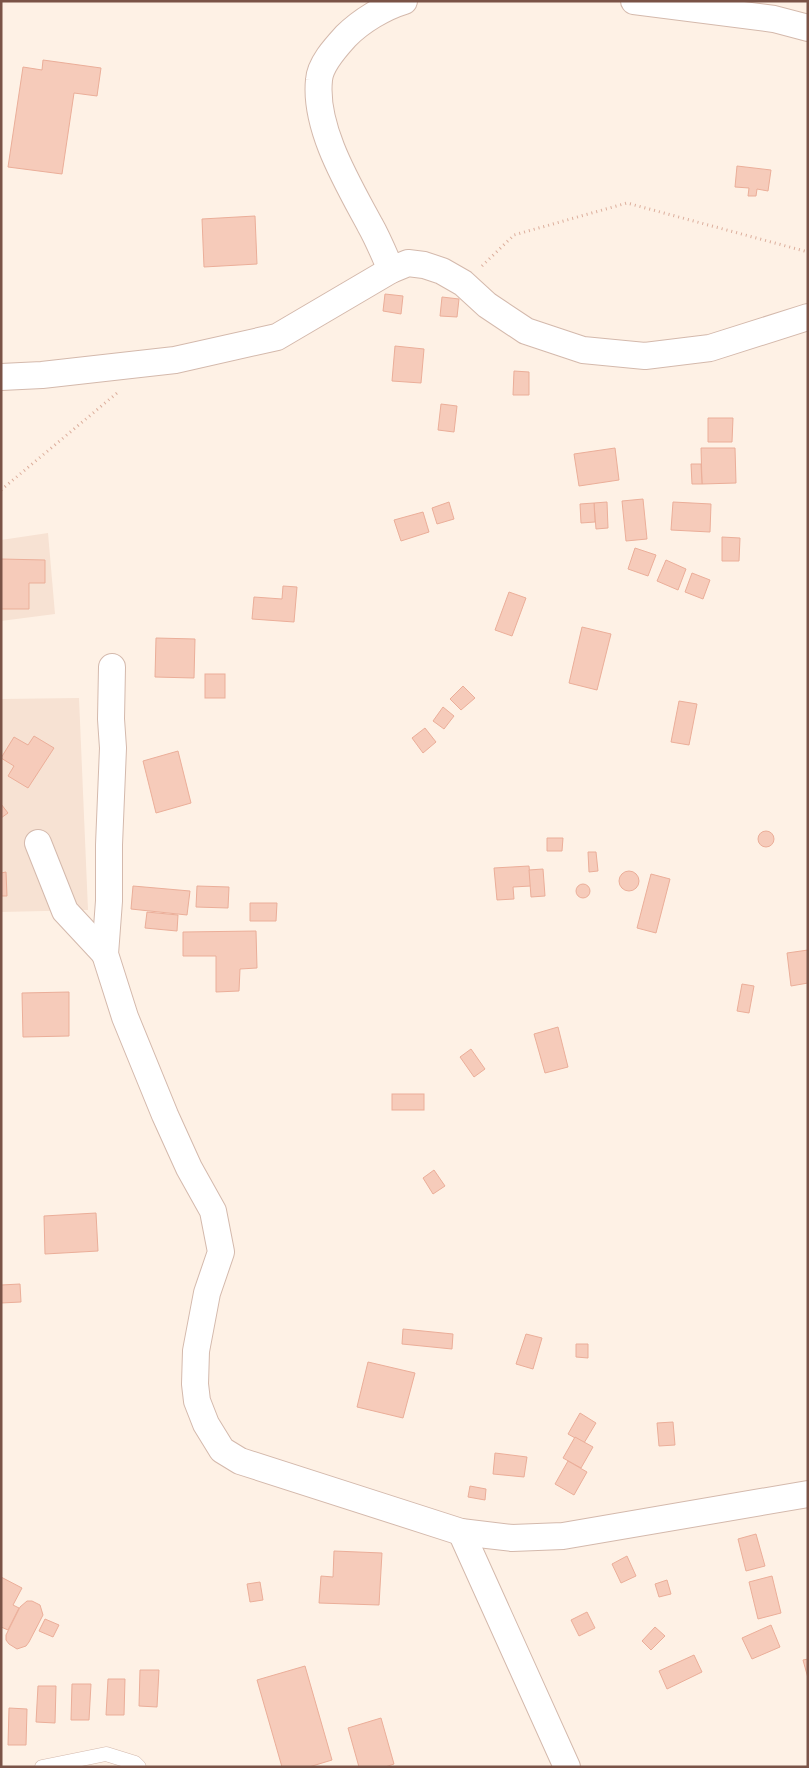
<svg xmlns="http://www.w3.org/2000/svg" width="809" height="1768" font-family="Mulish,sans-serif">
<style>
.residential{fill:#f7e2d3}
.building{fill:#f6cbba;stroke:#ebae99}
.lines{fill:none;stroke-linecap:round;stroke-linejoin:round}
.lane-casing{stroke:#d4b9ac;stroke-width:15}
.street-casing{stroke:#d4b9ac;stroke-width:28}
.path{stroke:#dcae9c;stroke-width:3;stroke-dasharray:1 4;stroke-linecap:butt}
.lane{stroke:#fff;stroke-width:14}
.street{stroke:#fff;stroke-width:26}
</style>
<rect width="100%" height="100%" fill="#fef1e5"/>
<!-- residential -->
<g class="residential">
<polygon points="48,533 55,614 1,621 1,540"/>
<polygon points="79,698 88,910 1,912 1,699"/>
</g>
<!-- building -->
<g class="building">
<polygon points="43,60 101,68 97,96 74,93 62,174 8,167 23,67 42,70"/>
<polygon points="737,166 771,170 768,191 757,189 756,196 748,196 749,188 735,187"/>
<polygon points="255,216 257,264 204,267 202,219"/>
<polygon points="385,294 403,296 401,314 383,311"/>
<polygon points="442,297 459,299 457,317 440,316"/>
<polygon points="395,346 424,349 421,383 392,381"/>
<polygon points="514,371 529,372 529,395 513,395"/>
<polygon points="441,404 457,406 454,432 438,430"/>
<polygon points="708,418 733,418 732,442 708,442"/>
<polygon points="615,448 619,480 579,486 574,454"/>
<polygon points="701,448 735,448 736,483 702,484"/>
<polygon points="691,464 701,464 702,484 692,484"/>
<polygon points="643,499 647,539 626,541 622,501"/>
<polygon points="449,502 454,519 437,524 432,508"/>
<polygon points="607,502 608,528 596,529 594,503"/>
<polygon points="673,502 711,504 710,532 671,530"/>
<polygon points="594,503 595,522 581,523 580,504"/>
<polygon points="423,512 429,532 401,541 394,520"/>
<polygon points="722,537 740,538 739,561 722,561"/>
<polygon points="635,548 656,555 648,576 628,569"/>
<polygon points="1,559 45,560 45,583 29,583 29,609 1,609"/>
<polygon points="666,560 686,569 678,590 657,581"/>
<polygon points="692,573 710,580 703,599 685,592"/>
<polygon points="283,586 297,587 294,622 252,619 254,597 282,599"/>
<polygon points="509,592 526,598 512,636 495,630"/>
<polygon points="582,627 611,634 597,690 569,683"/>
<polygon points="156,638 195,639 194,678 155,677"/>
<rect x="205" y="674" width="20" height="24"/>
<polygon points="463,686 475,698 461,710 450,699"/>
<polygon points="679,701 697,704 689,745 671,742"/>
<polygon points="443,707 454,716 444,729 433,721"/>
<polygon points="425,728 436,742 423,753 412,738"/>
<polygon points="34,736 54,748 28,788 8,776 14,766 1,758 14,737 28,745"/>
<polygon points="178,751 191,803 156,813 143,761"/>
<polygon points="1,804 8,813 1,818"/>
<circle cx="766" cy="839" r="8"/>
<polygon points="547,838 563,838 562,851 547,851"/>
<polygon points="588,852 596,852 598,871 589,872"/>
<polygon points="529,866 531,886 513,887 514,899 497,900 494,868"/>
<polygon points="543,869 545,896 531,897 529,870"/>
<circle cx="629" cy="881" r="10"/>
<polygon points="6,872 7,896 1,896 1,873"/>
<polygon points="651,874 670,879 656,933 637,928"/>
<circle cx="583" cy="891" r="7"/>
<polygon points="133,886 190,891 187,915 131,909"/>
<polygon points="197,886 229,887 228,908 196,907"/>
<polygon points="250,903 277,903 276,921 250,921"/>
<polygon points="147,912 178,915 177,931 145,928"/>
<polygon points="256,931 257,968 240,969 239,991 216,992 216,956 183,956 183,932"/>
<polygon points="808,950 808,983 791,986 787,953"/>
<polygon points="742,984 754,986 749,1013 737,1011"/>
<polygon points="69,992 69,1036 23,1037 22,993"/>
<polygon points="558,1027 568,1067 545,1073 534,1034"/>
<polygon points="471,1049 485,1069 474,1077 460,1057"/>
<rect x="392" y="1094" width="32" height="16"/>
<polygon points="434,1170 445,1186 433,1194 423,1178"/>
<polygon points="96,1213 98,1251 45,1254 44,1216"/>
<polygon points="20,1284 21,1302 1,1303 1,1285"/>
<polygon points="403,1329 453,1334 452,1349 402,1344"/>
<polygon points="526,1334 542,1338 533,1369 516,1364"/>
<polygon points="576,1344 588,1344 588,1358 576,1357"/>
<polygon points="368,1362 415,1373 403,1418 357,1407"/>
<polygon points="580,1413 596,1423 584,1443 568,1434"/>
<polygon points="673,1422 675,1445 659,1446 657,1423"/>
<polygon points="575,1437 593,1447 581,1468 563,1458"/>
<polygon points="495,1453 527,1457 524,1477 493,1474"/>
<polygon points="568,1461 587,1472 574,1495 555,1484"/>
<polygon points="470,1486 486,1489 485,1500 468,1497"/>
<polygon points="756,1534 765,1566 746,1571 738,1539"/>
<polygon points="334,1551 382,1553 379,1605 319,1603 321,1576 333,1577"/>
<polygon points="627,1556 636,1576 621,1583 612,1564"/>
<polygon points="772,1576 781,1613 758,1619 749,1582"/>
<polygon points="1,1577 22,1588 13,1605 19,1608 8,1630 1,1627"/>
<polygon points="667,1580 671,1594 659,1597 655,1584"/>
<polygon points="260,1582 263,1600 250,1602 247,1584"/>
<polygon points="27,1601 32,1601 40,1605 43,1615 29,1642 26,1646 17,1649 9,1644 6,1640 6,1635 20,1607"/>
<polygon points="587,1612 595,1628 579,1636 571,1620"/>
<polygon points="45,1619 59,1625 53,1637 39,1631"/>
<polygon points="771,1625 780,1647 752,1659 742,1638"/>
<polygon points="655,1627 665,1636 651,1650 642,1641"/>
<polygon points="694,1655 702,1672 667,1689 659,1671"/>
<polygon points="808,1659 808,1678 803,1660"/>
<polygon points="305,1666 332,1760 309,1767 282,1767 257,1680"/>
<polygon points="140,1670 159,1670 157,1707 139,1706"/>
<polygon points="108,1679 125,1679 124,1715 106,1715"/>
<polygon points="72,1684 91,1684 89,1720 71,1720"/>
<polygon points="38,1686 56,1686 55,1723 36,1722"/>
<polygon points="9,1708 27,1709 26,1745 8,1745"/>
<polygon points="381,1718 394,1764 385,1767 359,1767 348,1728"/>
</g>
<g class="lines">
<!-- lane casing -->
<g class="lane-casing">
<polyline id="lane" points="42,1767 106,1754 135,1763 139,1767"/>
</g>
<!-- street casing -->
<g class="street-casing">
<g id="street">
<polyline points="634,1 774,19 808,28"/>
<path d="M391 270C384 254 378 239 370 225 348 184 314 128 319 80 320 64 336 47 346 36 361 21 384 7 404 1"/>
<polyline points="1,377 42,375 175,360 277,337 391,270 408,263 424,265 442,271 463,283 487,305 526,331 583,350 645,356 710,348 808,317"/>
<polyline points="112,667 111,719 113,748 109,845 109,901 105,954 125,1017 165,1115 189,1168 213,1211 221,1252 207,1293 196,1351 195,1384 197,1401 206,1424 222,1450 240,1461 461,1532 512,1538 563,1536 808,1494"/>
<polyline points="38,843 65,911 105,954"/>
<polyline points="461,1532 567,1767"/>
</g>
</g>
<!-- path -->
<g class="path">
<polyline points="482,266 514,235 627,203 808,252"/>
<polyline points="1,490 117,393"/>
</g>
<!-- lane -->
<use href="#lane" class="lane"/>
<!-- street -->
<use href="#street" class="street"/>
</g>
<!-- border -->
<rect width="809" height="1768" fill="none" stroke="#7a5347" stroke-width="5"/>
</svg>
